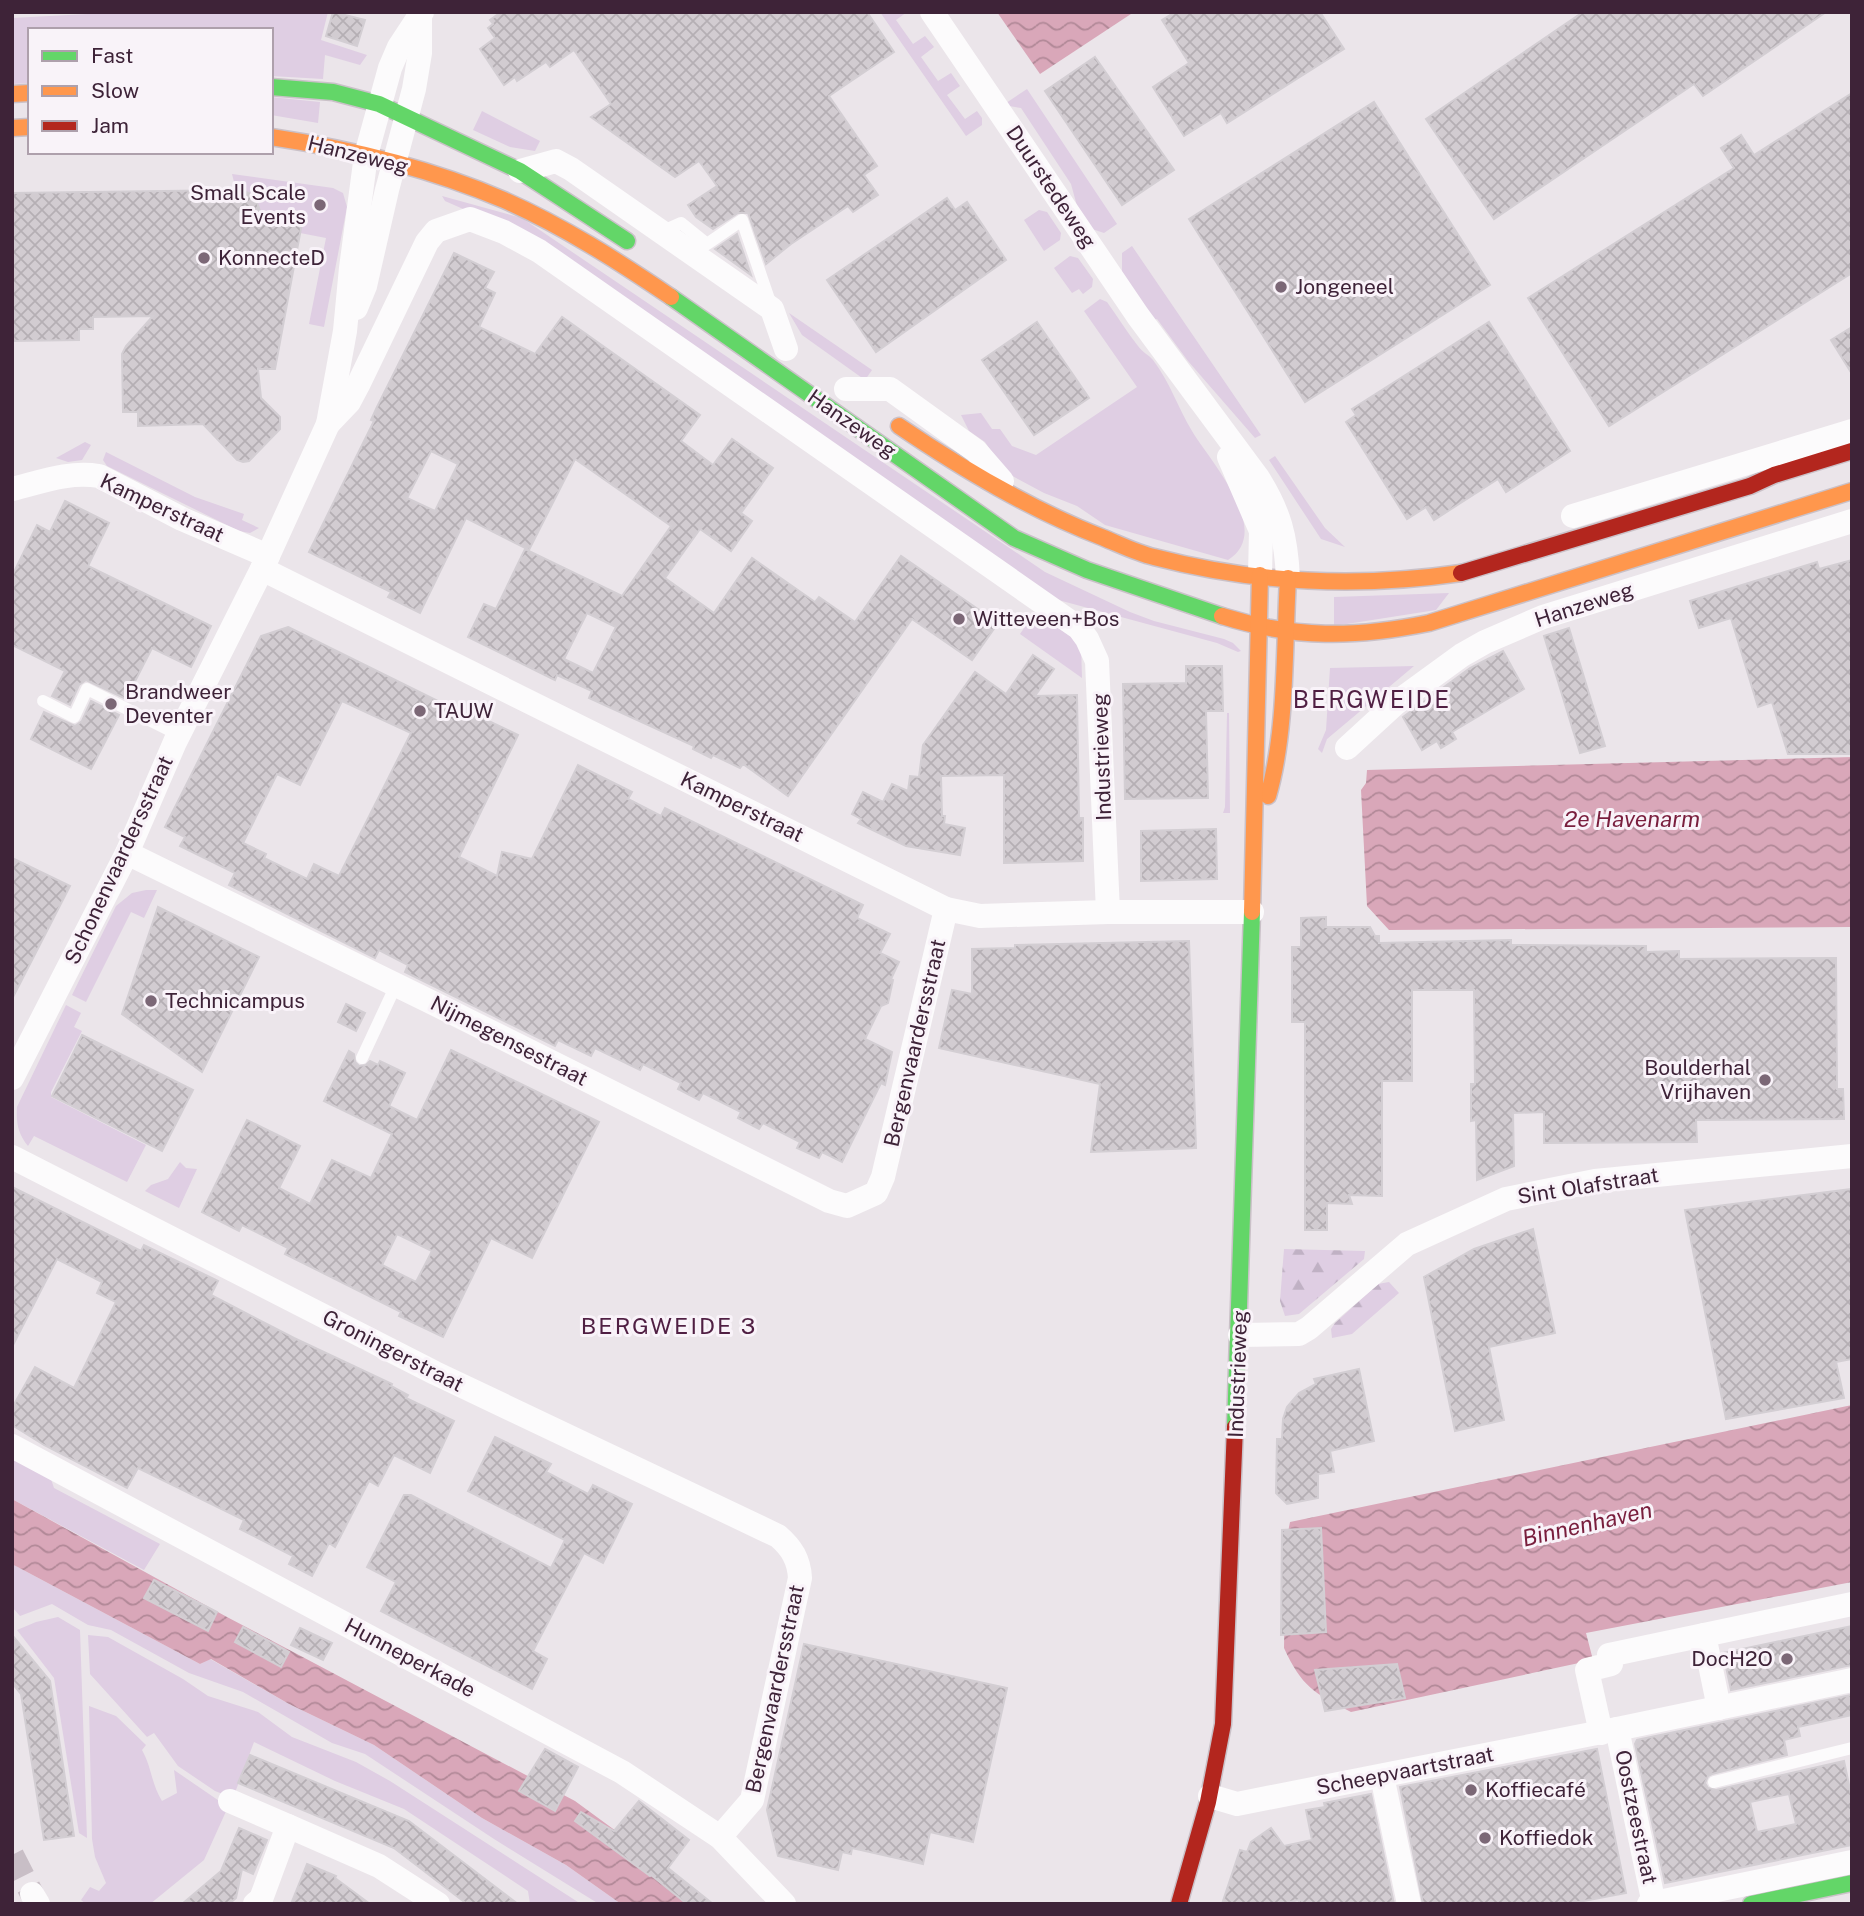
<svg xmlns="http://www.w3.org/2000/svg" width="1864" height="1916" font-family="'Public Sans',sans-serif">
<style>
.green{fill:#dfcee3}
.forest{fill:url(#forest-firs)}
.water{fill:url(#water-waves)}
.building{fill:url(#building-cross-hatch);stroke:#d3ced3;stroke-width:2;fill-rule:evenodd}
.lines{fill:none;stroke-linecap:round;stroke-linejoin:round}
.street-tunnel{stroke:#c8bec6;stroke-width:24;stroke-dasharray:24 12;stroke-linecap:butt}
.fast-casing{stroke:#cac1c8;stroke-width:19}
.slow-casing{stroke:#cac1c8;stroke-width:19}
.jam-casing{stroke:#cac1c8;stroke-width:19}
.lane{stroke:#fcfbfc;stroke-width:12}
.street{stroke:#fcfbfc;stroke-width:24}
.fast{stroke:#63d668;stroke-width:16}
.slow{stroke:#ff974d;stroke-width:16}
.jam{stroke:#b3261e;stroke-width:16}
.poi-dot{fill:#7b6776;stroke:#f9f3f9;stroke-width:2.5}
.labels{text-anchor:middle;stroke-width:6;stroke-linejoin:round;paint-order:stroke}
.street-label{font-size:21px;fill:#3e2338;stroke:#f9f3f9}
.poi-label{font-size:21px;fill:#3e2338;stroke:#f9f3f9;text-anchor:start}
.water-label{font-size:23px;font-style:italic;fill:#791e3d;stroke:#f9f3f9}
.neighbourhood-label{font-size:23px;letter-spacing:2px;fill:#501f43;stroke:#f9f3f9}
.quarter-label{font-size:24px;letter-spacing:2px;fill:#501f43;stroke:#f9f3f9}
</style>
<defs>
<pattern id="forest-firs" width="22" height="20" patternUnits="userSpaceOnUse" patternTransform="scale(1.75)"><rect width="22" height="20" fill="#dfcee3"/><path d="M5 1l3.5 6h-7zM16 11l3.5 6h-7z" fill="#c0b1c4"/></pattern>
<pattern id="water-waves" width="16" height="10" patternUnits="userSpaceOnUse" patternTransform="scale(1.75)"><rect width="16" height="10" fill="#d9a7b9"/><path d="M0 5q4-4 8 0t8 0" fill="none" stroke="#b18897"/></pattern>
<pattern id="building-cross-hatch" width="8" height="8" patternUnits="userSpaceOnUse" patternTransform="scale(1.75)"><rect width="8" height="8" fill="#d2ccd1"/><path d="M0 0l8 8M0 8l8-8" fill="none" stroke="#b5afb4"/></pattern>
</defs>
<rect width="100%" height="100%" fill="#ebe5ea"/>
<!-- green -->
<g class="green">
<polygon points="125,12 328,12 321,40 367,55 360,65 325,55 323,79 271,76 271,30 30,30 30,83 12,84 12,18"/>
<polygon points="880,12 907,12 896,20 913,44 925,36 934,47 921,57 938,81 951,73 960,86 947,95 965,119 977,111 982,118 982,125 966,136"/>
<polygon points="1027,89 1117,224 1104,233 1092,229 1077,206 1071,184 1021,108 1009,106 1006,103"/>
<polygon points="271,97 320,102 318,123 271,115"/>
<polygon points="482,111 540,141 535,151 510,147 473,130"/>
<path d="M232 174 333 188 343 193 347 207 324 327 309 324 326 238 300 233 260 216C260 201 252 192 237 190V182H234Z"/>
<polygon points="442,196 522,218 1045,572 1130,612 1154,621 1224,639 1233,643 1241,651 1238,652 1217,643 1051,598 470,212 445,201"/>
<polygon points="1039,210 1047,212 1061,233 1060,240 1044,251 1024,220"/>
<polygon points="1132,246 1261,435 1255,438 1188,361 1157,319 1154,320 1122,274 1122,253"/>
<polygon points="1070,256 1078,258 1093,279 1092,287 1083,294 1079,289 1072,293 1054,268"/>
<path d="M1100 299 1107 302C1117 316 1127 332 1138 346 1142 352 1149 355 1153 360 1170 382 1178 408 1192 431 1209 460 1275 531 1228 560L1105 525 1077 506 1044 493 1005 472 985 442 969 431 961 415 981 413 992 429H1000L1012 446 1036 455 1137 387 1084 311Z"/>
<polygon points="789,313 872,370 865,380 802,335"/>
<polygon points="85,442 91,445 82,460 68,462 56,458"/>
<polygon points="106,452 195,497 244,514 242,520 259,528 250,533 239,531 107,466 103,460"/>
<polygon points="1275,456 1325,528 1345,547 1321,539 1269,460"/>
<polygon points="1449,593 1436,610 1334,626 1334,597"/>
<polygon points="1035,612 1081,644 1082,678 1020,634"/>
<polygon points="1414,666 1327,739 1322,753 1318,749 1326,730 1330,668"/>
<polygon points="1227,713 1229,713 1230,813 1223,813 1225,807"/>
<polygon points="146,890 157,890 144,918 131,912 86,1002 72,995 116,906 132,893"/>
<path d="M66 1005 81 1013 74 1027 82 1031 51 1092V1097L146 1145 127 1182 34 1136 28 1146C18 1134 16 1123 17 1107Z"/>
<polygon points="180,1162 186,1168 197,1169 179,1208 145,1191 151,1185 168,1179"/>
<polygon points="12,1456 51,1479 54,1488 160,1544 144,1570 12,1499"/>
<polygon points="12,1564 200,1664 210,1659 289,1704 374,1745 482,1818 566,1865 621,1904 599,1904 494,1839 365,1754 332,1743 243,1692 189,1673 111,1630 88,1625 52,1604 20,1616 12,1607"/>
<polygon points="58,1617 80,1630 87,1838 79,1833 54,1678 17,1630 36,1622"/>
<polygon points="88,1635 108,1637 183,1679 208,1696 258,1712 292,1737 356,1762 390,1781 581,1904 530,1904 528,1891 404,1809 335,1781 254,1742 233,1798 215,1791 178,1766 154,1733 147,1737 90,1674"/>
<path d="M89 1706 116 1716 146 1745 142 1750C152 1768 151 1783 162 1801L177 1793 174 1770 228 1807 204 1860 150 1904H86L81 1900 90 1887 99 1891 106 1883 95 1857 92 1839Z"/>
</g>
<!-- forest -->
<g class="forest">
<polygon points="1284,1249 1365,1251 1364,1259 1299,1314 1285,1316 1280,1301"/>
<polygon points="1389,1282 1399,1293 1352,1334 1332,1338 1331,1329 1335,1323 1378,1284"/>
</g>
<!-- water -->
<g class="water">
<polygon points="997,12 1134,12 1040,74"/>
<polygon points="1852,757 1852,927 1389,930 1367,906 1361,790 1366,783 1367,770"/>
<path d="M1852 1405V1582L1586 1633 1593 1660 1351 1712C1314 1693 1302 1687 1284 1648L1286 1542 1290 1522Z"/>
<polygon points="12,1499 227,1617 575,1801 676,1875 710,1904 621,1904 566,1865 482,1818 374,1745 289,1704 211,1659 200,1664 12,1564"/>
</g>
<!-- building -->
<g class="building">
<polygon points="333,12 365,20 357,46 326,36"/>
<polygon points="501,12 867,12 894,52 829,96 877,166 864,175 878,195 853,212 848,206 791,244 766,264 748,213 738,213 713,229 696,217 688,205 717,186 699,161 675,177 591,117 611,104 574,50 550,67 546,62 517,81 515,77 504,85 480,49 495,38 488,28 493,24 490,20"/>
<polygon points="1175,12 1320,12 1344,49 1227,123 1221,113 1184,136 1153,87 1189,63 1162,20"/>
<polygon points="1583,12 1826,12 1703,96 1694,84 1494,219 1426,119"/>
<polygon points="1095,57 1174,170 1122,205 1045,91"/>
<polygon points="1852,93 1852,273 1609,426 1528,298 1734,168 1721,148 1741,135 1754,155"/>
<polygon points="1374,102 1490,285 1305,402 1189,219"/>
<polygon points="240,190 249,193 256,200 262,216 302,223 275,369 258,369 261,398 280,417 280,429 249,461 243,462 237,460 203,424 138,426 138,412 123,412 122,354 126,346 153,316 93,317 93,329 79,329 79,340 12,341 12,193"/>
<polygon points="947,198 955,210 967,202 1006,260 876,352 827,280"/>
<polygon points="737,234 751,275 715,249"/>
<path d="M454 253 494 272 485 288 495 293 479 327 535 354 562 317 700 415 681 441 713 465 732 439 773 468 741 513 752 521 731 551 700 529 665 578 714 613 752 558 815 602 819 597 855 622 901 556 998 623 972 660 912 619 788 796 743 764 740 768 713 755 711 758 693 749 694 746 589 698 592 691 557 675 555 680 468 637 484 604 496 609 525 549 622 596 671 526 575 459 529 550 466 518 420 613 388 597 391 592 309 552 374 421 371 420 377 407ZM431 451 458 464 435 511 407 498ZM587 613 616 627 593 673 564 659Z"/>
<polygon points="1037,322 1089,398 1034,435 982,360"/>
<polygon points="1489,322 1570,451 1506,492 1498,479 1434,520 1426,507 1407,519 1346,422 1356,415 1352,409"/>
<polygon points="1852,327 1852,374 1831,340"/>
<polygon points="65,501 109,523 88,566 211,626 191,667 152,648 126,699 86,680 79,685 70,705 52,696 65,671 12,645 12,576 37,525 50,532"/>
<polygon points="1852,560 1852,754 1788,754 1772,702 1758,707 1731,618 1699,628 1690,601 1817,562 1819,569"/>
<path d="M288 627 468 716 470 712 518 735 459 857 497 876 502 852 532 859 578 765 632 792 628 799 661 816 665 808 863 905 857 918 890 934 880 953 899 962 891 979 893 980 888 1003 881 1006 865 1039 892 1052 885 1085 881 1083 842 1162 822 1152 819 1158 797 1148 800 1142 763 1123 759 1129 738 1118 741 1112 703 1093 699 1100 678 1089 681 1083 643 1064 640 1070 595 1048 591 1056 558 1040 555 1046 405 972 408 965 379 950 375 958 229 885 235 873 180 846 185 837 165 827 261 636ZM342 701 411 733 339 876 314 864 307 879 264 858 266 854 243 843 277 774 300 785Z"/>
<polygon points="1569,628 1605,746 1580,753 1544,636"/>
<polygon points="1503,651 1524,689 1452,732 1456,739 1441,748 1437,741 1422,750 1403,717 1470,668"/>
<polygon points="1033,655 1054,669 1035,696 1077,695 1079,818 1083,818 1083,861 1004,863 1004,775 941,776 942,816 945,816 944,824 965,828 960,855 906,846 858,823 861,819 852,814 863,792 883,802 892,784 908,791 910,776 919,777 923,745 975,672 1006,694"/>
<polygon points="1186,666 1222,666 1223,711 1206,711 1208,798 1125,799 1123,684 1186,683"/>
<polygon points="91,701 119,715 91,769 31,739 44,712 75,726 82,721"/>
<polygon points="1216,829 1217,879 1141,881 1141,831"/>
<polygon points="12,858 70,886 12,999"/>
<polygon points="158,907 259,957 202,1072 122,1014"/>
<polygon points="1326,917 1326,927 1370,927 1375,936 1379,936 1379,943 1511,940 1511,945 1646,946 1646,952 1679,951 1679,959 1836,958 1837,1089 1843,1089 1844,1119 1696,1120 1697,1142 1544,1143 1544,1112 1513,1113 1514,1166 1477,1180 1476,1120 1471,1121 1471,1084 1475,1084 1474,990 1412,990 1412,1081 1382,1081 1382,1196 1349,1195 1352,1204 1327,1203 1327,1230 1305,1230 1305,1022 1292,1022 1292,947 1301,947 1301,918"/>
<polygon points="1189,941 1196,1148 1091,1152 1100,1084 939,1048 952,990 972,994 972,949 1015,948 1015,945"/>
<polygon points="346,1004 365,1013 356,1031 338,1022"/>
<polygon points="82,1035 193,1090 162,1151 52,1096"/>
<path d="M451 1050 599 1122 532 1258 491 1238 443 1337 399 1316 401 1312 285 1254 288 1248 242 1225 239 1231 202 1212 247 1120 300 1146 279 1188 310 1204 332 1160 371 1178 392 1134 324 1101 349 1051 354 1054 355 1062 359 1066 366 1065 370 1061 378 1065 380 1061 405 1073 389 1106 417 1120ZM397 1234 432 1251 416 1282 382 1265Z"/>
<polygon points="12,1187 141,1251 144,1245 218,1281 211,1295 294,1338 392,1384 391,1386 408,1395 406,1398 454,1421 430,1473 394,1455 378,1486 369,1481 335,1547 329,1543 312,1576 289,1564 293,1556 240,1529 244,1520 138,1468 127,1488 44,1445 12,1425 12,1408 35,1367 74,1388 116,1302 97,1293 102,1282 57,1259 12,1347"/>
<polygon points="1852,1189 1852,1359 1836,1362 1844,1398 1726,1419 1685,1210"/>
<polygon points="1533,1229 1555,1333 1489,1347 1504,1420 1455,1431 1424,1277 1474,1249"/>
<polygon points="1359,1369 1374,1441 1330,1451 1334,1472 1318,1474 1318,1498 1287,1504 1276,1493 1277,1439 1282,1439 1283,1419 1287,1407 1299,1393 1316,1384 1314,1379"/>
<polygon points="495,1437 551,1464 546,1472 588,1494 593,1485 632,1504 603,1563 584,1553 533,1651 547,1659 532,1689 381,1611 396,1582 367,1567 404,1495 411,1495 551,1568 565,1540 468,1491"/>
<polygon points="1321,1528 1326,1632 1281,1635 1282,1530"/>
<polygon points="154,1580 217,1612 208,1631 144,1598"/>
<polygon points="1852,1626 1852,1665 1731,1690 1723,1653"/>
<polygon points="243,1627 289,1652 281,1667 235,1642"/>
<polygon points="300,1628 332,1643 323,1660 291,1645"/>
<polygon points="12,1635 50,1681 74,1836 44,1840 21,1694 12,1683"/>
<polygon points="804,1644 1007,1688 973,1842 930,1832 923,1864 852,1848 851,1854 842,1852 838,1870 778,1856 767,1810"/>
<polygon points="1397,1664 1405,1698 1325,1711 1315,1670"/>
<path d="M1851 1695 1852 1715 1798 1727 1800 1736 1784 1740 1787 1755 1712 1774 1708 1776 1705 1783 1708 1788 1716 1790 1844 1761 1852 1799V1845L1665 1883 1635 1744 1637 1740ZM1789 1794 1796 1824 1757 1832 1750 1802Z"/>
<polygon points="545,1749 578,1767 555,1811 519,1791"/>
<polygon points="1597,1749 1626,1893 1568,1904 1423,1904 1400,1787"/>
<polygon points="250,1755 409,1821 518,1904 467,1904 394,1848 238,1783"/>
<polygon points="1371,1794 1394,1904 1299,1904 1299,1900 1281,1904 1222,1904 1240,1850 1247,1852 1251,1842 1271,1828 1284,1846 1312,1840 1306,1810 1325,1807 1324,1803"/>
<polygon points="639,1801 689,1840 668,1868 713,1904 687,1904 651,1875 650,1876 575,1821 581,1812 614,1831"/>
<polygon points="239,1828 267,1840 253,1874 242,1869 236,1898 229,1904 182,1904 221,1871"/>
<polygon points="307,1864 336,1876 335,1878 370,1904 291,1904"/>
</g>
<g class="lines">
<!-- street-tunnel -->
<polyline class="street-tunnel" points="12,1855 32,1894"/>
<!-- fast casing -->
<g class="fast-casing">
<g id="fast">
<polyline points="271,87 333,92 379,104 520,171 627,241"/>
<polyline points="671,297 1014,538 1087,570 1222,616"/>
<polyline points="1235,1427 1252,912"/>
<polyline points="1751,1904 1852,1883"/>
</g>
</g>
<!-- slow casing -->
<g class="slow-casing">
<g id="slow">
<polyline points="12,94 30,93"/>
<polyline points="12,128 30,127"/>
<path d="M271 137C351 149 429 168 504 200 563 226 618 261 671 297"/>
<path d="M899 426C964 470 1031 510 1104 538 1121 545 1137 553 1154 557 1254 583 1359 588 1461 573"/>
<path d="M1222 616C1295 639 1355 638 1429 623L1852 491"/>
<path d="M1268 796C1287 731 1284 647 1288 578"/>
<polyline points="1252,912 1260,575"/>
</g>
</g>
<!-- jam casing -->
<g class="jam-casing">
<g id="jam">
<polyline points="1461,573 1750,486 1774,475 1852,451"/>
<polyline points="1179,1904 1208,1802 1223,1724 1235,1427"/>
</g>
</g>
<!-- lane -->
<g class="lane">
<polyline points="663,231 681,223 707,244 742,220 771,305"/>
<polyline points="43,701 74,717 87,689 179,735"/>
<polyline points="362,1058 396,985"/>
<polyline points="1714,1782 1852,1748"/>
</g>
<!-- street -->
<g class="street">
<path d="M932 12 1138 316 1258 478C1280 513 1286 537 1288 578"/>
<polyline points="520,171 556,161 571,169 772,309 786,349"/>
<polyline points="356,308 365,286 387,190 414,89 420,53 420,17"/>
<polyline points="846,389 890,389 976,451 1002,481"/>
<polyline points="328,424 349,402 358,385 427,242 436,231 470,219 504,232 539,251 1079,628 1087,639 1097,661 1108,912"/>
<polyline points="1229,457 1261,531 1260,575"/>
<path d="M12 489C41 482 69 471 99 476L182 519 268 556"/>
<polyline points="1573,516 1852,431"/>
<polyline points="262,569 946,909 980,916 1108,912 1252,912"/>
<polyline points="1347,748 1396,703 1462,655 1485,642 1543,617 1852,521"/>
<polyline points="127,853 437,1005 829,1201 847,1206 876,1193 883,1177 946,909"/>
<polyline points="12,1078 127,853 175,742 262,569 328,424 345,331 351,268 366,155 390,68 399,47 422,12"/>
<path d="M12 1157 435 1373 778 1536C792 1548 799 1560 800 1578L752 1800 720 1837"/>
<polyline points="1240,1335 1299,1334 1309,1328 1407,1244 1506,1199 1595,1181 1852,1156"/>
<polyline points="12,1446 622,1772 720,1837 784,1904"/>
<polyline points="1719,1708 1704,1635 1852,1604"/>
<polyline points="1617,1729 1654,1904"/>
<polyline points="1601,1733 1587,1670 1611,1664 1609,1655 1704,1635"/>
<polyline points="1382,1776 1409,1904"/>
<polyline points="1210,1796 1237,1804 1617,1729 1852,1680"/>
<polyline points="230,1801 288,1826"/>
<polyline points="32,1894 38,1904"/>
<polyline points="255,1904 261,1899 288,1826 379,1866 438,1904"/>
<polyline points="1649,1904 1852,1862"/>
</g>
<!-- fast -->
<use href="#fast" class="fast"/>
<!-- slow -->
<use href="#slow" class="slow"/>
<!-- jam -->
<use href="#jam" class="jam"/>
</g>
<!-- markers -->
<g class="poi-dot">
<circle cx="320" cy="205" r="7"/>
<circle cx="204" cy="258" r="7"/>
<circle cx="1281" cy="287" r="7"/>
<circle cx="959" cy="619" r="7"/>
<circle cx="111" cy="704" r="7"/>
<circle cx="420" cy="711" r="7"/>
<circle cx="151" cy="1001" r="7"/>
<circle cx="1765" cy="1080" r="7"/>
<circle cx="1787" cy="1659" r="7"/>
<circle cx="1471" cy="1790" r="7"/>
<circle cx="1485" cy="1838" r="7"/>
</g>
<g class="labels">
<!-- street labels -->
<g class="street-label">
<text transform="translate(358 155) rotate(14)" y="7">Hanzeweg</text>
<text transform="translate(1051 187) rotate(56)" y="7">Duurstedeweg</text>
<text transform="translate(852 424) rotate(35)" y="7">Hanzeweg</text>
<text transform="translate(162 508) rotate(25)" y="7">Kamperstraat</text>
<text transform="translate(1584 605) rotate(-18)" y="7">Hanzeweg</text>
<text transform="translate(1102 757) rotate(-92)" y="7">Industrieweg</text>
<text transform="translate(742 807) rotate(26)" y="7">Kamperstraat</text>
<text transform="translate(119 860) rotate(-65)" y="7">Schonenvaardersstraat</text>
<text transform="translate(509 1041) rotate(27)" y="7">Nijmegensestraat</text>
<text transform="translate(915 1043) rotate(-77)" y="7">Bergenvaardersstraat</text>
<text transform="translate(1588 1186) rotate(-9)" y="7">Sint Olafstraat</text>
<text transform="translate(393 1351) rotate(27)" y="7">Groningerstraat</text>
<text transform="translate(1238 1374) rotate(-88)" y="7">Industrieweg</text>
<text transform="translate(410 1658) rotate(28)" y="7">Hunneperkade</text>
<text transform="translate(775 1689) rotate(-78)" y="7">Bergenvaardersstraat</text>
<text transform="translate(1405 1771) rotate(-11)" y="7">Scheepvaartstraat</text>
<text transform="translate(1636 1817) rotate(78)" y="7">Oostzeestraat</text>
</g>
<!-- poi labels -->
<g class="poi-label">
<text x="306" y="200" text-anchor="end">Small Scale<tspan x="306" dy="24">Events</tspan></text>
<text x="218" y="265">KonnecteD</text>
<text x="1295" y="294">Jongeneel</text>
<text x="973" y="626">Witteveen+Bos</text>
<text x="125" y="699">Brandweer<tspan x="125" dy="24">Deventer</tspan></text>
<text x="434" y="718">TAUW</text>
<text x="165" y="1008">Technicampus</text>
<text x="1751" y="1075" text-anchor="end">Boulderhal<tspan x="1751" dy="24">Vrijhaven</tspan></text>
<text x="1773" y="1666" text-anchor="end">DocH2O</text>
<text x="1485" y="1797">Koffiecafé</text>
<text x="1499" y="1845">Koffiedok</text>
</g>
<!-- water labels -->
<g class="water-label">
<text x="1632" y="827">2e Havenarm</text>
<text transform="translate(1587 1524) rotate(-13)" y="8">Binnenhaven</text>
</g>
<!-- neighbourhood labels -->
<g class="neighbourhood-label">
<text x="669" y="1334">BERGWEIDE 3</text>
</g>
<!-- quarter labels -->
<g class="quarter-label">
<text x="1372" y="708">BERGWEIDE</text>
</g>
</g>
<!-- border -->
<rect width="1864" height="1916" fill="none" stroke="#3e2338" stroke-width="28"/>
<!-- legend -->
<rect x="28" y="28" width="245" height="126" fill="#f9f3f9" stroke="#aea0ac" stroke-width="2"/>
<rect x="42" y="51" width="35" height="10" fill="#63d668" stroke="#aea0ac" stroke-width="2"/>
<text x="91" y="63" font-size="21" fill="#3e2338">Fast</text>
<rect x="42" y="86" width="35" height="10" fill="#ff974d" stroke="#aea0ac" stroke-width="2"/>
<text x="91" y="98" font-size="21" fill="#3e2338">Slow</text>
<rect x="42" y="121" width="35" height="10" fill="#b3261e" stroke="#aea0ac" stroke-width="2"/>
<text x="91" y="133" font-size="21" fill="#3e2338">Jam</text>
</svg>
